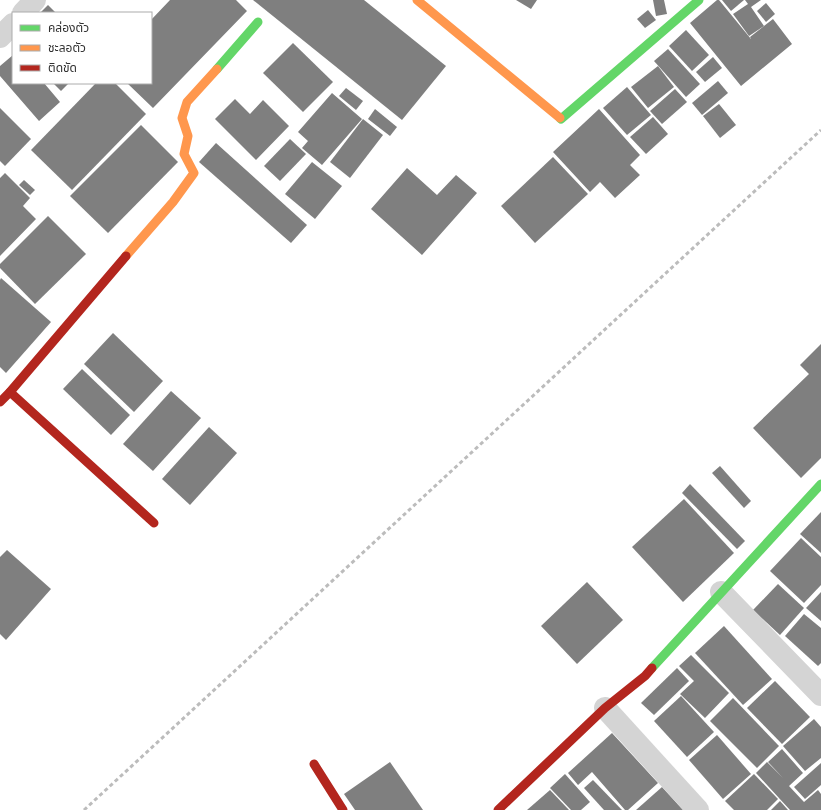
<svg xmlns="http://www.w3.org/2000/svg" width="821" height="810" font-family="'Titillium Web','Noto Sans Thai',sans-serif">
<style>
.building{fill:#7f7f7f}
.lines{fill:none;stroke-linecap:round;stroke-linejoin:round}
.street{stroke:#d4d4d4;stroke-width:22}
.fast{stroke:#63d668;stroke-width:9}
.slow{stroke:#ff974d;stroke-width:9}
.jam{stroke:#b3261e;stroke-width:9}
.rail{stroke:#bcbcbc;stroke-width:3;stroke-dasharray:4 3;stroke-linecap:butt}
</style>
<rect width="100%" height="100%" fill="#fff"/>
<!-- building -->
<g class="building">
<polygon points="170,0 236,0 247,11 153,108 127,83 151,83 151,20"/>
<polygon points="253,0 364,0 446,66 402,120"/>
<polygon points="516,0 537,0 531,9"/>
<polygon points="653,0 664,0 667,14 656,16"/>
<polygon points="717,0 719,0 751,39 750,37 773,19 792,44 741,86 690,23"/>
<polygon points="722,0 744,0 731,11"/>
<polygon points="745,0 761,0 751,7 764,26 749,36 733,14 748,4"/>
<polygon points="766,3 775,14 766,22 757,11"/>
<polygon points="48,5 56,13 40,13"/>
<polygon points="648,10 656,20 645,28 637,19"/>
<polygon points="686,30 709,55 692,71 669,46"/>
<polygon points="293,43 333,82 303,112 263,73"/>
<polygon points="668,49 700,84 686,97 654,61"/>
<polygon points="13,55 13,83 44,83 60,102 39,121 0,76 0,66"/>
<polygon points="713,57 722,68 705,82 696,72"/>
<polygon points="658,66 674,87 648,108 631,87"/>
<polygon points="718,81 728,93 702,115 692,103"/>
<polygon points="53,83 69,83 61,91"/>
<polygon points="96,83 115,83 146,114 72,190 31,150"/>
<polygon points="627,87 651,115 627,135 603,108"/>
<polygon points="346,88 363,101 356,110 339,96"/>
<polygon points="675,89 687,102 662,124 650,111"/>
<polygon points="332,93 362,119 322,165 302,148 308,141 298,132"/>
<polygon points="235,99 250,114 263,100 289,126 256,160 215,119"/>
<polygon points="719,104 736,125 720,138 703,116"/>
<polygon points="0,108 31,139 5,166 0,161"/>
<polygon points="375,109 397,127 390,136 368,119"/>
<polygon points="599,109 640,155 630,165 640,175 615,198 600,182 590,192 553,152"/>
<polygon points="653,117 668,134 646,154 630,137"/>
<polygon points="363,119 383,135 350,178 330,162"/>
<polygon points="141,125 178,162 108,233 70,196"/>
<polygon points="290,139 306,154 280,181 264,166"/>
<polygon points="216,143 307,225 291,243 199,162"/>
<polygon points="553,157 588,194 535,243 501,206"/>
<polygon points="312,162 342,186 315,219 285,194"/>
<polygon points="407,168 437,195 456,175 477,193 422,255 371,209"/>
<polygon points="5,173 30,198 23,206 36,219 0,256 0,178"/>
<polygon points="24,180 35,190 30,195 19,185"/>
<polygon points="48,216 86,254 35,304 0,268 0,264"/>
<polygon points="1,278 51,322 6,373 0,367 0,280"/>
<polygon points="113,333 163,381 134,412 84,364"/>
<polygon points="821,344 821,458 801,478 753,428 809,374 800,365"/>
<polygon points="82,369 130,415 111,435 63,389"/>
<polygon points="171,391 201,418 153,471 123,444"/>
<polygon points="209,427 237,453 190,505 162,479"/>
<polygon points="720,466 751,501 744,508 712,473"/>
<polygon points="690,484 745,541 737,549 682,493"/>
<polygon points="684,499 734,553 683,602 632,547"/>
<polygon points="821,512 821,553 800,534"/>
<polygon points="801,538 821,557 821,585 804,603 770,571"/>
<polygon points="7,550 51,589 6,640 0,634 0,557"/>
<polygon points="587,582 623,620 577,664 541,626"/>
<polygon points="778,584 804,608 780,635 753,610"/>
<polygon points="821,592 821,621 806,608"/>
<polygon points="804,614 821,628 821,663 818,666 785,636"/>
<polygon points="724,626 772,679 743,705 695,653"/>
<polygon points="691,655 729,693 705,718 680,694 694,681 679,666"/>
<polygon points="677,668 689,681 654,715 641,703"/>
<polygon points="775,681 810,717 782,744 747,708"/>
<polygon points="681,696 714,732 687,757 654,721"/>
<polygon points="733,698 779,746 757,768 710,721"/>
<polygon points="814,719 821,727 821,758 805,771 783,746"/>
<polygon points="612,733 658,783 628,810 625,810 592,772 578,785 568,773"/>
<polygon points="717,735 751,774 723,799 689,760"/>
<polygon points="782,749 803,773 789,786 804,802 818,790 821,794 821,810 790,810 756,773 767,762 783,778 768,762"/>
<polygon points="390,762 423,810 355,810 344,794"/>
<polygon points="821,763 821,785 805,799 794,787"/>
<polygon points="565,774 590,802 581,810 571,810 550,788"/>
<polygon points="754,774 778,799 767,810 734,810 725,801"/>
<polygon points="593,780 622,810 604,810 584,788"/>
<polygon points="662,787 683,810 636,810"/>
<polygon points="550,790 569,810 527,810"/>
<polygon points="780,801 788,810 771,810"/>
</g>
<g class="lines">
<!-- street -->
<g class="street">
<polyline points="23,13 35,0"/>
<polyline points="0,37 13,24"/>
<polyline points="721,592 821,695"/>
<polyline points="605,708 698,810"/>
</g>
<!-- fast -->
<g class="fast">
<polyline points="217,69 258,22"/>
<polyline points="560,118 561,119 699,0"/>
<polyline points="652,668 821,484"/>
</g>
<!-- slow -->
<g class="slow">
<polyline points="417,0 560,118"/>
<polyline points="126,256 173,202 194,173 184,154 188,136 182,118 187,102 217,69"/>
</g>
<!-- jam -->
<g class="jam">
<polyline points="10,392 154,523"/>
<polyline points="0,402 10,392 126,256"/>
<polyline points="314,764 343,810"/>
<polyline points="498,810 605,708 645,676 652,668"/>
</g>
<!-- rail -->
<polyline class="rail" points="84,810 821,130"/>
</g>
<!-- legend -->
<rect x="12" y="12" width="140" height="72" fill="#ffffff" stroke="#acacac"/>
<rect x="20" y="25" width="20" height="6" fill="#63d668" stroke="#acacac"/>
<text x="48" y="32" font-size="12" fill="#303030">คล่องตัว</text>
<rect x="20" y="45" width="20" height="6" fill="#ff974d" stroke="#acacac"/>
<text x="48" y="52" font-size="12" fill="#303030">ชะลอตัว</text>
<rect x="20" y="65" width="20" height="6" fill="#b3261e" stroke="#acacac"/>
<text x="48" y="72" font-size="12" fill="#303030">ติดขัด</text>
</svg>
